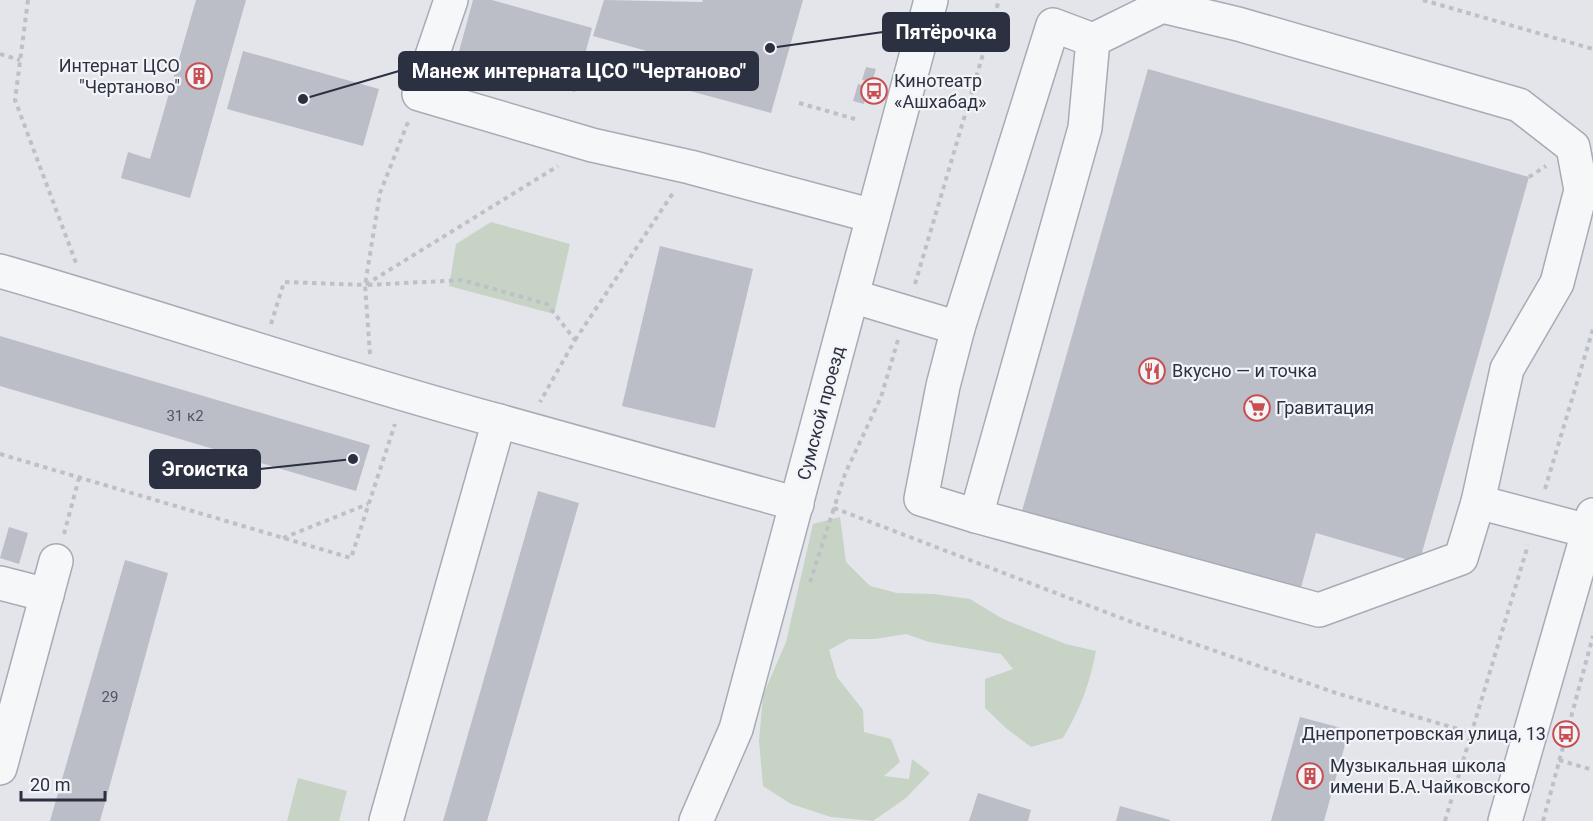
<svg xmlns="http://www.w3.org/2000/svg" width="1593" height="821" font-family="Roboto,sans-serif">
<style>
.green{fill:#c7d4c5}
.building{fill:#bbbec7}
.lines{fill:none;stroke-linecap:round;stroke-linejoin:round}
.minor-casing{stroke:#a8abb5;stroke-width:36}
.path{stroke:#bdc0c6;stroke-width:4;stroke-dasharray:4.5 4.5;stroke-linecap:butt}
.minor{stroke:#f6f7f9;stroke-width:33}
.labels{text-anchor:middle;stroke-width:4.5;stroke-linejoin:round;paint-order:stroke}
.number-label{font-size:15px;fill:#505463}
.poi-label{font-size:18px;fill:#2c3142;stroke:#f3f4f8;text-anchor:start}
.street-label{font-size:18px;fill:#2c3142;stroke:#f3f4f8}
.leader{fill:none;stroke:#2c3142;stroke-width:2}
.callout-dot{fill:#2c3142;stroke:#f3f4f8;stroke-width:2}
.callout{fill:#2c3142;stroke:#2c3142;stroke-width:2}
.callout-label{font-size:20px;text-anchor:middle;font-weight:bold;fill:#fff}
</style>
<rect width="100%" height="100%" fill="#e3e5eb"/>
<!-- green -->
<g class="green">
<polygon points="491,222 570,244 554,314 449,286 456,244"/>
<path d="M840 517 846 562 870 586 897 593 934 594 970 599 1003 619 1066 644 1096 651C1090 683 1080 710 1063 738L1031 747 1007 729 985 708V679L1013 669 1001 654 929 642 906 634 875 639H849L829 650 837 677 863 710 864 732 891 739 900 762 884 776 909 779 912 759 930 773 906 798 873 821 831 817 791 804 763 786 759 741 763 695 786 642 813 524Z"/>
<polygon points="298,778 347,791 339,821 287,821"/>
</g>
<!-- building -->
<g class="building">
<polygon points="196,0 246,0 190,198 121,178 128,152 150,159"/>
<polygon points="473,0 492,0 592,28 575,92 457,59"/>
<polygon points="604,0 702,2 703,0 803,0 771,113 679,88 686,62 593,36"/>
<polygon points="243,51 379,89 363,146 227,109"/>
<polygon points="866,67 876,69 872,82 862,80"/>
<polygon points="1148,69 1529,177 1419,563 1316,533 1300,591 1022,511"/>
<polygon points="858,84 868,86 864,104 853,101"/>
<polygon points="660,246 753,269 715,428 622,406"/>
<polygon points="0,336 370,445 356,491 0,386"/>
<polygon points="538,491 579,503 487,821 443,821"/>
<polygon points="9,527 28,533 19,564 0,558"/>
<polygon points="125,560 168,573 100,821 50,821"/>
<polygon points="1300,717 1349,730 1324,821 1271,821"/>
<polygon points="978,793 1031,810 1028,821 969,821"/>
<polygon points="1120,806 1170,820 1170,821 1116,821"/>
</g>
<g class="lines">
<!-- minor casing -->
<g class="minor-casing">
<g id="minor">
<polyline points="451,0 419,94 592,145 690,167 873,216"/>
<path d="M0 271C167 319 332 376 499 421"/>
<polyline points="852,296 958,328 1053,25 1093,40 1085,128 976,516 1319,610 1461,558 1478,502 1507,369 1557,283 1581,190 1573,147 1519,105 1238,24 1162,6 1093,40"/>
<polyline points="958,328 943,386 921,499 976,516"/>
<polyline points="1478,502 1588,531"/>
<polyline points="0,583 47,595"/>
<polyline points="0,768 56,561"/>
<polyline points="386,821 499,421 797,504"/>
<polyline points="696,821 736,729 931,0"/>
<polyline points="1505,821 1593,515"/>
</g>
</g>
<!-- path -->
<g class="path">
<polyline points="28,0 15,100 76,263"/>
<polyline points="1423,0 1593,49"/>
<polyline points="0,54 20,60"/>
<polyline points="799,103 855,119"/>
<polyline points="1529,177 1546,166"/>
<polyline points="915,284 999,0"/>
<polyline points="368,285 462,280 547,304 575,340 540,402"/>
<polyline points="271,324 284,282 365,285 558,166"/>
<polyline points="575,340 673,193"/>
<polyline points="898,340 881,397 845,474 834,508 1129,621 1336,693 1458,729 1470,736"/>
<polyline points="370,354 365,285 380,193 408,122"/>
<polyline points="0,454 351,558 395,424"/>
<polyline points="1545,489 1593,329"/>
<polyline points="64,534 79,478"/>
<polyline points="283,538 368,504"/>
<polyline points="810,582 834,508"/>
<polyline points="1559,760 1593,770"/>
<polyline points="1445,821 1528,545"/>
<polyline points="1543,821 1593,636"/>
</g>
<!-- minor -->
<use href="#minor" class="minor"/>
</g>
<!-- icons -->
<defs>
<g id="building-ring" transform="scale(1.35)"><circle r="9.5" fill="#f3f4f8" stroke="#c84f51" stroke-width="1.5"/><path d="M-4-6H4V6H1V3H-1V6H-4ZM-2.5-4.3h1.7v1.8h-1.7ZM.8-4.3h1.7v1.8H.8ZM-2.5-1h1.7V.8h-1.7ZM.8-1h1.7V.8H.8Z" fill="#c84f51"/></g>
<g id="bus-ring" transform="scale(1.35)"><circle r="9.5" fill="#f3f4f8" stroke="#c84f51" stroke-width="1.5"/><path d="M-5-6H5V4H4V6H2V4H-2V6H-4V4H-5ZM-3.5-4V0h7V-4ZM-3.5 1.2v1.5H-2V1.2ZM2 1.2v1.5H3.5V1.2Z" fill="#c84f51"/></g>
<g id="restaurant-ring" transform="scale(1.35)"><circle r="9.5" fill="#f3f4f8" stroke="#c84f51" stroke-width="1.5"/><path d="M-5-6h1v4h1v-4h1v4h1v-4h1v5L-1.5 .5V6h-2V.5L-5-1ZM5-6V6H3V1.5H1.5Q1.5-4 5-6Z" fill="#c84f51"/></g>
<g id="supermarket-ring" transform="scale(1.35)"><circle r="9.5" fill="#f3f4f8" stroke="#c84f51" stroke-width="1.5"/><path d="M-6-5.5h2.5l.6 2H6L4.5 2H-2.5L-4.4-4H-6ZM-1.5 3.2a1.3 1.3 0 1 0 .1 0ZM3 3.2a1.3 1.3 0 1 0 .1 0Z" fill="#c84f51"/></g>
</defs>
<g fill-rule="evenodd">
<use href="#building-ring" x="199" y="76"/>
<use href="#bus-ring" x="874" y="91"/>
<use href="#restaurant-ring" x="1152" y="371"/>
<use href="#supermarket-ring" x="1257" y="408"/>
<use href="#bus-ring" x="1566" y="734"/>
<use href="#building-ring" x="1310" y="776"/>
</g>
<g class="labels">
<!-- number labels -->
<g class="number-label">
<text x="185" y="421">31 к2</text>
<text x="110" y="702">29</text>
</g>
<!-- poi labels -->
<g class="poi-label">
<text x="180" y="72" text-anchor="end">Интернат ЦСО<tspan x="180" dy="21">"Чертаново"</tspan></text>
<text x="894" y="87">Кинотеатр<tspan x="894" dy="21">«Ашхабад»</tspan></text>
<text x="1172" y="377">Вкусно — и точка</text>
<text x="1276" y="414">Гравитация</text>
<text x="1546" y="740" text-anchor="end">Днепропетровская улица, 13</text>
<text x="1330" y="772">Музыкальная школа<tspan x="1330" dy="21">имени Б.А.Чайковского</tspan></text>
</g>
<!-- street labels -->
<g class="street-label">
<text transform="translate(821 413) rotate(-75)" y="6">Сумской проезд</text>
</g>
</g>
<!-- callouts -->
<path class="leader" d="M770 48L883 32M303 99L399 71M353 459L260 469"/>
<g class="callout-dot">
<circle cx="770" cy="48" r="6"/>
<circle cx="303" cy="99" r="6"/>
<circle cx="353" cy="459" r="6"/>
</g>
<g class="callout">
<rect x="883" y="13" width="126" height="38" rx="6"/>
<rect x="399" y="52" width="359" height="38" rx="6"/>
<rect x="150" y="450" width="110" height="38" rx="6"/>
</g>
<g class="callout-label">
<text x="946" y="39">Пятёрочка</text>
<text x="579" y="78">Манеж интерната ЦСО "Чертаново"</text>
<text x="205" y="476">Эгоистка</text>
</g>
<!-- scale -->
<path d="M21 791v9h84v-9" fill="none" stroke="#2c3142" stroke-width="3"/>
<text x="30" y="791" font-size="18" fill="#2c3142" stroke="#f3f4f8" stroke-width="4.5" paint-order="stroke">20 m</text>
</svg>
